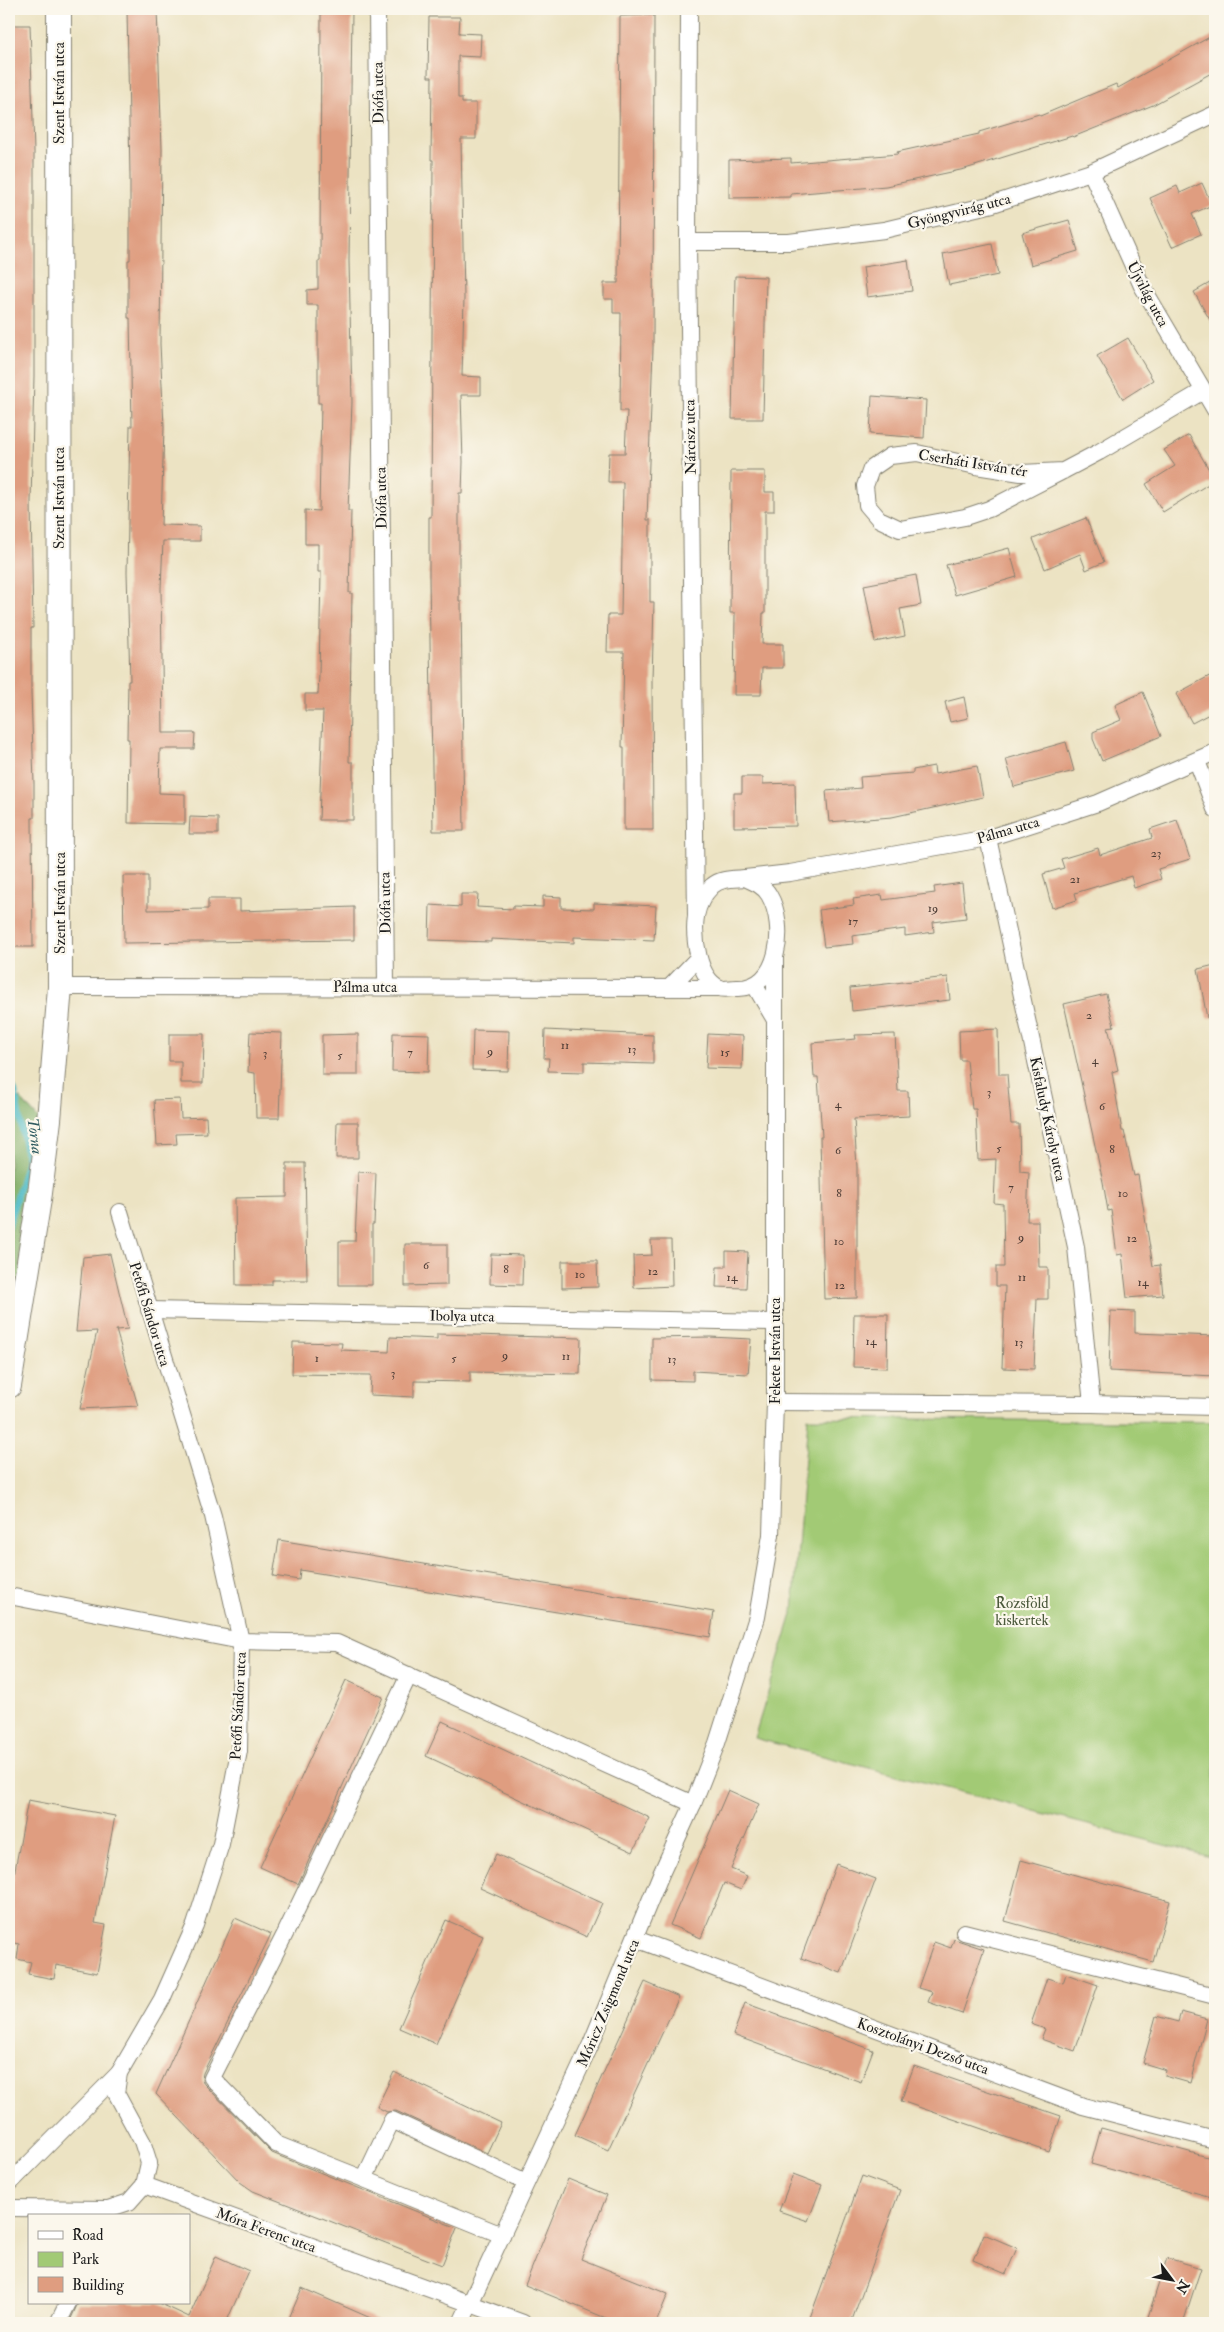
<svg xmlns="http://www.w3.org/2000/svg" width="1224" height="2332" font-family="'IM FELL Double Pica',serif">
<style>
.green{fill:#a2ca75;stroke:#5f7348}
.forest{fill:#81ae66;stroke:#4e6541}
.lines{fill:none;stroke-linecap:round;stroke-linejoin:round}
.stream{stroke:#4bb9c5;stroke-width:6}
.building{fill:#df9d80}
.street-casing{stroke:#848070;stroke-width:18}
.secondary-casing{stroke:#848070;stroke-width:26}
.street{stroke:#fff;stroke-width:16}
.secondary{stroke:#fff;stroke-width:24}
.labels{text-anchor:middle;stroke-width:4.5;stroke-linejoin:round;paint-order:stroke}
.number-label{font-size:12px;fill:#4d3c35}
.street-label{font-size:15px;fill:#1c1c1c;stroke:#fbf7ec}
.park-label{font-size:15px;fill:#4b593b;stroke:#fbf7ec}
.water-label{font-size:16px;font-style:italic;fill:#2f5b60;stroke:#fbf7ec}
</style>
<rect width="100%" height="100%" fill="#fbf7ec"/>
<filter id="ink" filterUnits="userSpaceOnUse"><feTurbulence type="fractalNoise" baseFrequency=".02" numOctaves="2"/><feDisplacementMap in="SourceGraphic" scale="10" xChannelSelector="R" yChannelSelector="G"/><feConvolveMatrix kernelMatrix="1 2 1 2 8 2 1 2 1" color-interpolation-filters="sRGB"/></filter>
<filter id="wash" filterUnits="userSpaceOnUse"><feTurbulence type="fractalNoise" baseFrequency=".0096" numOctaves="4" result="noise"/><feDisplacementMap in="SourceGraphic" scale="20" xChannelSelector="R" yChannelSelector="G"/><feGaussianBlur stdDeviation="1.12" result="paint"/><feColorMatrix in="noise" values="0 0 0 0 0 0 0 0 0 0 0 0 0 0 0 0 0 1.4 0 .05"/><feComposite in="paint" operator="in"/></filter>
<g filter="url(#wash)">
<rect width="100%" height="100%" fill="#ece3c3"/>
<!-- green -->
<polygon class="green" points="808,1418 1215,1422 1215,1858 754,1738 793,1611"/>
<!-- forest -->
<polygon class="forest" points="9,1086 46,1127 9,1357"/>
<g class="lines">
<!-- stream -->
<polyline class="stream" points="9,1081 15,1091 27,1159 9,1225"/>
</g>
<g id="blocks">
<!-- building -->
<g class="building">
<polygon points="127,9 157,9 162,149 160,344 164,427 161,525 200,526 200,541 163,541 161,588 163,733 195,733 194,749 160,749 159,793 185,794 185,824 128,823 129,739 127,739 128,681 130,681 127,572 130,426 132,426 130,318 128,318 128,260 130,260 130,177"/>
<polygon points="321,9 352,9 349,261 352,402 348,511 351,511 349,593 352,593 349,762 353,762 353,820 319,820 323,711 305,711 305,694 318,694 319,675 321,572 318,572 318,544 305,544 305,510 319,511 321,403 318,403 318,305 307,305 307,290 318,289 318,261 320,261"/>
<polygon points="654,15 653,348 647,520 650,520 650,602 654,602 652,680 653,830 624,830 624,747 622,747 624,652 607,652 608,615 621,615 623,482 608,482 609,453 625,453 627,411 620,411 621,313 613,313 613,299 604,299 604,283 618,283 620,16"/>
<polygon points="429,17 460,17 459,33 481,34 480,57 458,56 458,98 462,98 462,103 476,103 476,139 461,139 464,298 462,376 481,377 481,395 461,395 463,462 462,493 459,493 459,601 461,601 464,831 433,831 429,577 429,517 431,517 433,160 431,160 432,77 428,77"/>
<polygon points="9,25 30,25 34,152 34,376 31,502 33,628 31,628 31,692 34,784 34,818 32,818 33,947 9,947"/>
<polygon points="1215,34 1215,71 1153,105 1073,137 1072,136 965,169 886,186 791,194 791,197 729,198 729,160 791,158 791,163 898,154 897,152 979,134 979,132 1039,114 1040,116 1116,84 1118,88"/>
<polygon points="1202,183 1212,205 1192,214 1201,234 1172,247 1150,198 1177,186 1180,193"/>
<polygon points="1069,220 1078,251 1031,265 1022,233"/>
<polygon points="992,244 998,275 949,285 943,254"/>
<polygon points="908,260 912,291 867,297 863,267"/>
<polygon points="735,276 766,277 763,419 732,419"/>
<polygon points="1215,280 1215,329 1194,292"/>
<polygon points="1128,338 1153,380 1123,399 1097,356"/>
<polygon points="872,396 926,400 924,438 870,434"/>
<polygon points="1189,435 1215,480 1163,512 1146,484 1175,466 1164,450"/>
<polygon points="731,471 765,471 765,492 774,492 774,511 765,511 765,613 763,613 762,644 783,644 783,668 762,668 761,695 734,695 735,613 730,613"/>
<polygon points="1086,518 1104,562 1086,570 1080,554 1045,569 1033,539"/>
<polygon points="1009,548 1017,577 955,595 946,565"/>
<polygon points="916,575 921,605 900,609 905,636 875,642 864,585"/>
<polygon points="1215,673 1215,711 1192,723 1176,694"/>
<polygon points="1143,692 1161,736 1102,761 1093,739 1093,732 1121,720 1115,705"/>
<polygon points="964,697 968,718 950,722 945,702"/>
<polygon points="1066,742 1074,771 1014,787 1006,759"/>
<polygon points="934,766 935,774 977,766 983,797 892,817 829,822 826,791 861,788 860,777 913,773 913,770"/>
<polygon points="742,777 763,777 763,784 795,783 796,826 734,827 734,793 742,793"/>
<polygon points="190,817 218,818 218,834 189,834"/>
<polygon points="1177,820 1190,859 1158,869 1161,879 1134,888 1131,876 1075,893 1077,900 1052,908 1043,874 1064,868 1061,859 1098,848 1100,855 1152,838 1150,829"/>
<polygon points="123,876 148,876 148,910 208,909 208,899 240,899 240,911 354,907 354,940 124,943"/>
<polygon points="962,883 966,918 933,922 934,932 905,936 905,929 852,936 853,944 824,947 819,910 854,905 853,899 882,895 883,900 935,893 934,887"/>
<polygon points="461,894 478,894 477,907 513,909 513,906 543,907 543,896 561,897 561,908 594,909 594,903 656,906 654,940 574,937 574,943 491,939 491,942 429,940 430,905 461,907"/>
<polygon points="1215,965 1215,1017 1207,1018 1198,969"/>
<polygon points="948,977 950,1000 852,1011 850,988"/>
<polygon points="1106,994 1114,1026 1108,1027 1118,1070 1112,1072 1122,1131 1124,1131 1134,1176 1138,1175 1153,1266 1160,1265 1163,1295 1127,1298 1122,1254 1117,1255 1111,1210 1108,1211 1103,1182 1064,1004"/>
<polygon points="998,1029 999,1074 1007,1074 1011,1124 1019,1124 1020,1171 1029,1172 1027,1221 1038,1221 1039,1267 1048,1267 1048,1299 1037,1299 1034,1369 1002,1368 1005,1286 996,1286 996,1267 1004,1267 1003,1204 994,1203 996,1159 978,1160 976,1109 972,1109 967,1060 960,1060 959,1031"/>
<polygon points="473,1030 509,1031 508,1071 472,1070"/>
<polygon points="545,1030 653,1035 653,1064 584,1062 584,1072 548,1071 549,1058 544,1058"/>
<polygon points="250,1032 282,1033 279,1118 256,1118 255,1073 248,1072"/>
<polygon points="393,1033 429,1034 428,1072 392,1071"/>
<polygon points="169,1034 204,1034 203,1083 181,1083 181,1061 169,1061"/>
<polygon points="358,1034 358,1075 322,1075 322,1035"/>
<polygon points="708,1034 743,1036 742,1069 706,1068"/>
<polygon points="895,1034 898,1091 908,1091 909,1116 854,1119 857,1167 857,1298 824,1299 820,1137 822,1137 818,1077 814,1077 812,1043 856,1039 855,1035"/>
<polygon points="180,1099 181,1118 206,1117 207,1133 176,1134 177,1144 157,1145 154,1100"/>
<polygon points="337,1122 358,1122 358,1158 336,1158"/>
<polygon points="287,1163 305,1163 307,1280 272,1280 272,1285 236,1285 235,1198 287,1197"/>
<polygon points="358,1172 376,1173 374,1224 372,1224 372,1285 339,1285 339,1241 355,1241"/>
<polygon points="651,1240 671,1240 672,1286 634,1288 633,1256 652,1255"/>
<polygon points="405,1244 447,1244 447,1285 405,1286"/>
<polygon points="726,1251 748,1252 746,1288 716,1287 717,1267 726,1267"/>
<polygon points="110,1254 128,1329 116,1330 138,1406 80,1409 97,1331 76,1332 83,1257"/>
<polygon points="491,1254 523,1255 522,1285 490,1284"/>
<polygon points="562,1261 597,1261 598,1287 562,1288"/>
<polygon points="1111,1311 1135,1312 1135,1333 1215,1336 1215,1376 1109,1371"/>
<polygon points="854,1314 888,1314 887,1368 853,1367"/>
<polygon points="437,1334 581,1338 580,1374 470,1372 470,1382 414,1381 414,1397 370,1395 371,1375 292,1374 293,1342 342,1343 341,1350 389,1352 390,1337 437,1339"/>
<polygon points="710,1337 751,1339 748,1374 693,1371 693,1381 652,1380 652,1338"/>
<polygon points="279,1540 714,1612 710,1637 300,1570 299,1580 273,1576"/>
<polygon points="346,1680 383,1697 298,1884 260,1867"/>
<polygon points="442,1721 650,1818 633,1852 426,1756"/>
<polygon points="728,1790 759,1804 731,1869 747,1876 741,1890 724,1883 701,1938 670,1925"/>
<polygon points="28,1800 115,1816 95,1923 106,1925 97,1973 56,1965 54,1979 28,1974 31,1962 17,1959 19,1944 9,1942 9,1902"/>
<polygon points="496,1854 602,1903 587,1937 480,1888"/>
<polygon points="1021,1860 1170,1901 1153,1962 1005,1921"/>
<polygon points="836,1864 876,1879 841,1973 801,1958"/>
<polygon points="235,1918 271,1934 203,2073 202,2079 204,2084 272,2153 457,2228 442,2265 253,2191 240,2182 156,2094"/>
<polygon points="446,1920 483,1936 436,2044 399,2028"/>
<polygon points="954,1939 984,1949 962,2014 928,2002 932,1992 918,1988 934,1942 951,1948"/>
<polygon points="1066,1974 1098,1985 1075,2051 1041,2039 1045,2029 1031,2024 1047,1978 1063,1983"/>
<polygon points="645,1982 679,1997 608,2150 575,2135"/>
<polygon points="745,2003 873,2050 861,2082 733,2035"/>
<polygon points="1181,2012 1207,2019 1190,2083 1165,2076 1166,2070 1143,2063 1156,2016 1178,2022"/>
<polygon points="914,2066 1061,2116 1049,2152 901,2101"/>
<polygon points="394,2072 501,2123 487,2153 396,2111 387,2112 377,2107"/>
<polygon points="1101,2128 1215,2159 1215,2198 1091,2164"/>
<polygon points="793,2174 822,2185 808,2221 779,2211"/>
<polygon points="862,2176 900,2190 851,2323 808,2323"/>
<polygon points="568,2179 607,2195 581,2259 668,2294 656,2323 618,2323 525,2285"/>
<polygon points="984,2234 1017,2248 1006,2274 973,2260"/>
<polygon points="216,2256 249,2271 226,2323 69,2323 78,2303 159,2303 189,2317"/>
<polygon points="1167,2258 1201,2268 1183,2323 1146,2323"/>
<polygon points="302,2288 382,2323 287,2323"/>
</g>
</g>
</g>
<g filter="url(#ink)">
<use href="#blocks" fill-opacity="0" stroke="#848070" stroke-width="1"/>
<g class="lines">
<!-- street casing -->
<g class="street-casing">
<g id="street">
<polyline points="377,9 386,987"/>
<polyline points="689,9 688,242 696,916"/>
<polyline points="1091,172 1142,286 1215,410"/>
<polyline points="688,242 789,242 884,230 993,204 1091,172 1215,114"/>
<polyline points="1063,471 1021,473 976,466 917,453 890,456 871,469 865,486 867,505 879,519 900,529 965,517 989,509 1063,471 1099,452 1203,391"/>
<polyline points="1197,761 1215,809"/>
<polyline points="988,838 1076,1247 1092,1404"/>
<polyline points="745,878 790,873 988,838 1098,803 1215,752"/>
<path d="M745 878C754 882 764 886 769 895 787 926 780 990 736 988 731 988 724 990 720 988 698 979 693 937 696 916 698 905 704 894 712 886 721 878 733 879 745 878Z"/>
<polyline points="755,986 775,1020"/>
<polyline points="60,987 720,988"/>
<polyline points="670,987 698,958"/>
<polyline points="149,1310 775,1322"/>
<polyline points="775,1402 1092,1404 1215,1407"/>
<polyline points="9,1596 241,1641 337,1643 693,1804"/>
<polyline points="964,1932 1215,1996"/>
<polyline points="636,1939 1083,2106 1215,2140"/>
<polyline points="364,2179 276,2144 212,2078 286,1932 409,1675"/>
<polyline points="9,2184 119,2073"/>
<polyline points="144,2185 523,2323"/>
<polyline points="9,2208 108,2209 129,2202 144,2185 149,2163 142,2141 116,2093 119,2073 162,1999 195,1925 221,1844 239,1751 241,1641 213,1516 120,1212"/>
<polyline points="502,2235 364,2179 392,2120 526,2182"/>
<polyline points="58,2323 68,2303"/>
<polyline points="461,2323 591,2044 661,1874 693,1804 717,1743 757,1617 771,1535 775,1402 775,959"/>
</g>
</g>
<!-- secondary casing -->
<g class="secondary-casing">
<polyline id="secondary" points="9,1386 40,1193 49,1120 60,987 59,9"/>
</g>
<!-- street -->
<use href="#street" class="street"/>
<!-- secondary -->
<use href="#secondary" class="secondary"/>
</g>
</g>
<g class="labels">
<!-- number labels -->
<g class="number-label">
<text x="1156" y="857">23</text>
<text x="1075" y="883">21</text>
<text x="933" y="912">19</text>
<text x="853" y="925">17</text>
<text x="1089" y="1019">2</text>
<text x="565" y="1049">11</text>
<text x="632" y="1053">13</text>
<text x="490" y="1055">9</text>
<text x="410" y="1056">7</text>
<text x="725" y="1056">15</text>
<text x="265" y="1057">3</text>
<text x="340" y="1059">5</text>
<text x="1095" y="1064">4</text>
<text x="989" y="1096">3</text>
<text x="838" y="1108">4</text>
<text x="1102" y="1110">6</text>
<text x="999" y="1152">5</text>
<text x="1112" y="1153">8</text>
<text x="838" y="1154">6</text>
<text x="1011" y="1191">7</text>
<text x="839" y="1197">8</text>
<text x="1123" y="1197">10</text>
<text x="1021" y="1241">9</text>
<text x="1132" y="1242">12</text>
<text x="839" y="1245">10</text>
<text x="426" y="1269">6</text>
<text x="506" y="1273">8</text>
<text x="653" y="1275">12</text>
<text x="580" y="1278">10</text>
<text x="732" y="1281">14</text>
<text x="1022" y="1281">11</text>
<text x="1143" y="1286">14</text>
<text x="840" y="1289">12</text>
<text x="871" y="1345">14</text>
<text x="1019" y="1346">13</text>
<text x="505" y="1359">9</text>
<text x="566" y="1360">11</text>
<text x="317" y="1362">1</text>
<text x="454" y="1362">5</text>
<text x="672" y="1363">13</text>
<text x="393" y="1377">3</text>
</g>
<!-- street labels -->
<g class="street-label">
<text transform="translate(59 93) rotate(-90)" y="5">Szent István utca</text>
<text transform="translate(378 93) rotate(-91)" y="5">Diófa utca</text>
<text transform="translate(959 211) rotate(-14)" y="5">Gyöngyvirág utca</text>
<text transform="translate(1148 294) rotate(62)" y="5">Újvilág utca</text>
<text transform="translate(690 437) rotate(-91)" y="5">Nárcisz utca</text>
<text transform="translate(973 463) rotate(9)" y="5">Cserháti István tér</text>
<text transform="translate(59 498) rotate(-90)" y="5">Szent István utca</text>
<text transform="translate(381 498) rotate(-91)" y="5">Diófa utca</text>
<text transform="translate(1008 830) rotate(-16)" y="5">Pálma utca</text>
<text transform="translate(60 903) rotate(-90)" y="5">Szent István utca</text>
<text transform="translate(385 903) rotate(-91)" y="5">Diófa utca</text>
<text x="365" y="992">Pálma utca</text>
<text transform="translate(1048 1119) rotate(78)" y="5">Kisfaludy Károly utca</text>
<text transform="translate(150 1314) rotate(73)" y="5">Petőfi Sándor utca</text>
<text transform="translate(462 1316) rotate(1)" y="5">Ibolya utca</text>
<text transform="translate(775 1351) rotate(-90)" y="5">Fekete István utca</text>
<text transform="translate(238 1706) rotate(-87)" y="5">Petőfi Sándor utca</text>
<text transform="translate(608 2003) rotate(-67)" y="5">Móricz Zsigmond utca</text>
<text transform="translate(923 2046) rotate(20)" y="5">Kosztolányi Dezső utca</text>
<text transform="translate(266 2230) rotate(20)" y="5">Móra Ferenc utca</text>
</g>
<!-- park labels -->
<g class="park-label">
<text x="1022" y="1608">Rozsföld<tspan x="1022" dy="17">kiskertek</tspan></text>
</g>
<!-- water labels -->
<g class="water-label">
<text transform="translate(36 1136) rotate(82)" y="6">Torna</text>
</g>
</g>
<!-- margin -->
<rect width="1224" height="2332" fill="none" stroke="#fbf7ec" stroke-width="30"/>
<!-- legend -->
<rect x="28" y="2214" width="162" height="90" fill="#fbf7ec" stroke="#a29f99"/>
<rect x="38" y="2231" width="25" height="8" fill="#ffffff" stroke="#a29f99"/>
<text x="72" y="2240" font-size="15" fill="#1c1c1c">Road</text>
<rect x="38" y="2252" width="25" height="15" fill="#a2ca75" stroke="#a29f99"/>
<text x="72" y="2264" font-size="15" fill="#1c1c1c">Park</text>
<rect x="38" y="2277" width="25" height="15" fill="#df9d80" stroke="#a29f99"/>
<text x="72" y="2290" font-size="15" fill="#1c1c1c">Building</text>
<!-- north arrow -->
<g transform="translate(1172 2280) rotate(122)" stroke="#fbf7ec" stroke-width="4" paint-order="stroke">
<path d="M0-4L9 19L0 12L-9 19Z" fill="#1c1c1c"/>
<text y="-8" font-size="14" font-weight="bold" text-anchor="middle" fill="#1c1c1c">N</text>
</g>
</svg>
